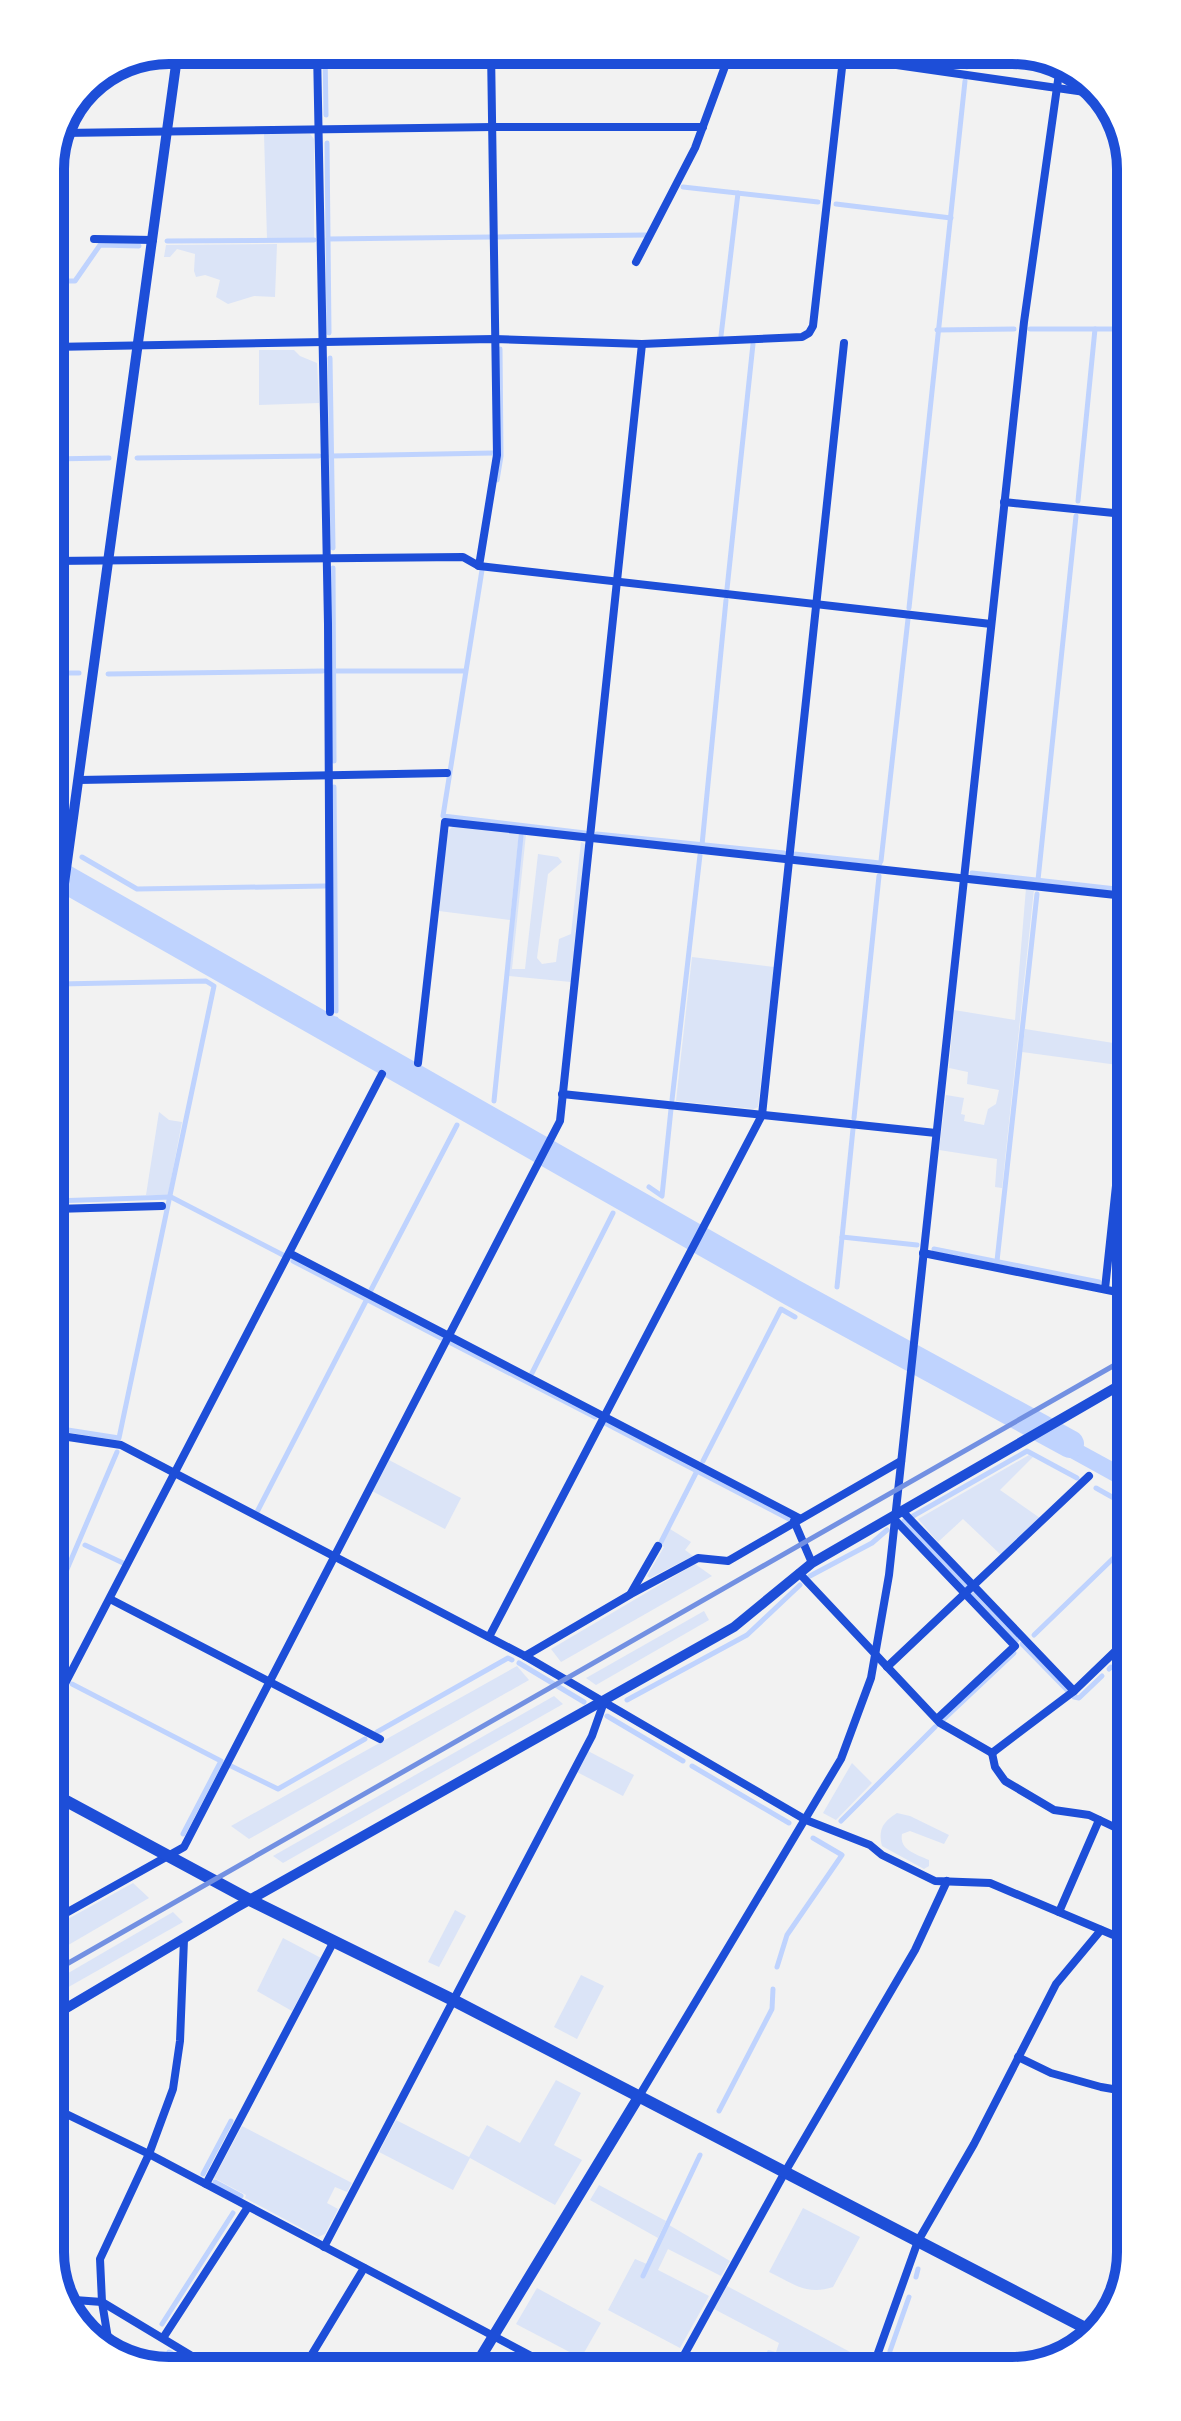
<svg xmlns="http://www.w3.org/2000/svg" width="1181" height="2421" font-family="Rubik,sans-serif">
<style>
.green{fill:#dbe4f7}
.water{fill:#bfd3fe}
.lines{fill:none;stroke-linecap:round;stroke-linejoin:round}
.stream{stroke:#bfd3fe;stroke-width:5}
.river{stroke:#bfd3fe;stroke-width:28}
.minor{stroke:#1d4ed8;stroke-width:8}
.tertiary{stroke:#1d4ed8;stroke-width:10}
.secondary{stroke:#1d4ed8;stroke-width:11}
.trunk{stroke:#1d4ed8;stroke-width:12}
.rail{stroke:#7290e2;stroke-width:5}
.rim{fill:none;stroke:#1d4ed8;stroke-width:10}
</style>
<rect width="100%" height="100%" fill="#f2f2f2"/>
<!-- green -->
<g class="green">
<polygon points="264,134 310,134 314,139 314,239 267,239"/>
<polygon points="277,244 275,297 254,296 228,304 216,297 220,280 205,275 196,277 194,271 195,254 177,249 170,257 164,257 166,245"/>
<polygon points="259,350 294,350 300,356 317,363 319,403 259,405"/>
<polygon points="453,826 519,833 510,920 439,911 447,832"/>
<polygon points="523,834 526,834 512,969 525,969 538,854 558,857 562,862 548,874 537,958 542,964 556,962 559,939 571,934 581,842 587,845 571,982 509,976"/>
<polygon points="1026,888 1034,889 1002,1188 995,1187 997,1159 939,1150 946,1095 964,1098 961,1114 965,1115 964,1121 984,1125 988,1109 996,1104 999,1090 967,1084 968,1072 949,1068 954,1010 1015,1020"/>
<polygon points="692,957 774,967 758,1107 754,1109 676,1101"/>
<polygon points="1025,1029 1126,1045 1125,1066 1022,1052"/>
<polygon points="159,1112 169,1120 182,1122 168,1195 146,1195"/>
<polygon points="1029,1455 1033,1457 1000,1490 1040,1518 1001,1555 963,1519 938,1542 918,1519"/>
<polygon points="389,1460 461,1498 445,1529 372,1491"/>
<polygon points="670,1529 691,1542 685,1550 693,1556 650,1578 647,1576 664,1547 661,1545"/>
<polygon points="695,1564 712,1576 561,1662 551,1649"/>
<polygon points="704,1611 709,1620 596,1685 586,1678"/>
<polygon points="517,1666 529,1680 249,1839 231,1826"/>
<polygon points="554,1696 563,1704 283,1863 273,1856"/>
<polygon points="588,1751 634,1775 623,1796 577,1772"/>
<polygon points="852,1763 872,1783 836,1820 823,1813"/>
<path d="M897 1813 910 1816 949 1835 944 1844 910 1831 902 1834C899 1850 916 1854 929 1860V1866L924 1869 882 1846C878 1829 883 1822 897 1813Z"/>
<polygon points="133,1883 149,1898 58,1951 57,1925"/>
<polygon points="455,1910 466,1916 439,1967 428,1962"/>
<polygon points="173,1912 183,1922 58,1993 58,1979"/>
<polygon points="283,1938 321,1958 292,2011 257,1991"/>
<polygon points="581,1975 604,1986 577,2039 554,2027"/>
<polygon points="556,2080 581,2093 554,2145 582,2160 555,2205 470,2158 453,2190 379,2152 396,2120 469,2157 487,2125 520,2143"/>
<polygon points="242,2126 352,2183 347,2192 335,2187 327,2203 338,2209 325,2234 318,2237 245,2198 246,2195 214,2178"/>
<polygon points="599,2185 666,2221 658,2238 590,2200"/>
<path d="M803 2208 860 2237 833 2287C807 2296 792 2283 769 2272Z"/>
<polygon points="669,2225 730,2261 721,2276 668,2249 658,2270 709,2296 680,2348 608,2310 635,2259 649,2265"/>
<polygon points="727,2286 867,2361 866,2364 759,2365 768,2350 776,2352 779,2343 714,2309"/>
<polygon points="537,2288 601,2323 581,2358 516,2324"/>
</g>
<!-- water -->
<polygon class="water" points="1051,1428 1128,1470 1128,1490 1034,1438"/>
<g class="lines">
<!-- stream -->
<g class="stream">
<polyline points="325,50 326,115"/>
<polyline points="967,67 969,50"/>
<polyline points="327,143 329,333"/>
<polyline points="683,187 818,202"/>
<polyline points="836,204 951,218"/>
<polyline points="498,237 646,235"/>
<polyline points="328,239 491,237"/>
<polyline points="167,241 314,240"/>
<polyline points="51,281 75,281 100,245 139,246"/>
<polyline points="1030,329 1123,329"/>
<polyline points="1117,329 1123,288"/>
<polyline points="937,330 1014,329"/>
<polyline points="721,336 738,193"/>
<polyline points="330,358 333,548"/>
<polyline points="331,456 493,453"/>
<polyline points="137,458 319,456"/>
<polyline points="51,459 109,458"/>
<polyline points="497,480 501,456 500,349"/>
<polyline points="1078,501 1095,329"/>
<polyline points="333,568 334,761"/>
<polyline points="482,570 443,816 585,833"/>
<polyline points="727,589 753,344"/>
<polyline points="909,608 965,81"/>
<polyline points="333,671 465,671"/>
<polyline points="52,673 79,673"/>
<polyline points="108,674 323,671"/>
<polyline points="334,787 336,1011"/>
<polyline points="597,834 784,853"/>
<polyline points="702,845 726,600"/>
<polyline points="794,854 880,863"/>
<polyline points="82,857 137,889 325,886"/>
<polyline points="881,861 908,619"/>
<polyline points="972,873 1125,890"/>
<polyline points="1038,880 1076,516"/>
<polyline points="336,1019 336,1034"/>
<polyline points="672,1100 700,855"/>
<polyline points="494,1101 521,836"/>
<polyline points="462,1115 466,1108"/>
<polyline points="854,1118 879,876"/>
<polyline points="492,1122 493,1112"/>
<polyline points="649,1187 662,1196 671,1109"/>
<polyline points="54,1201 171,1197 283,1255"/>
<polyline points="619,1202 622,1196"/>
<polyline points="641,1207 645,1198"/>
<polyline points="842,1237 917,1245"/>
<polyline points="934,1249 1099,1282"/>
<polyline points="293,1261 441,1338"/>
<polyline points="997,1261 1037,894"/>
<polyline points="1115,1285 1127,1287"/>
<polyline points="837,1287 853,1129"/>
<polyline points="371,1290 457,1125"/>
<polyline points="801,1306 805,1299"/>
<polyline points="830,1314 835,1306"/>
<polyline points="451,1343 595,1417"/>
<polyline points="532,1373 613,1213"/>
<polyline points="605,1423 789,1519"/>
<polyline points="55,1428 119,1438 214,986 206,981 60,984"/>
<polyline points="703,1461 781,1309 795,1317"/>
<polyline points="1096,1488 1128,1506"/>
<polyline points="257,1512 367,1299"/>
<polyline points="913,1516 1027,1451 1077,1478"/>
<polyline points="904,1521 966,1587"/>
<polyline points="661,1542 697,1471"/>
<polyline points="85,1545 123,1563"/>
<polyline points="810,1576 872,1543 887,1530"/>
<polyline points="56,1595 117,1452"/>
<polyline points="973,1595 1017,1640"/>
<polyline points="1034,1635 1128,1544"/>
<polyline points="1022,1644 1068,1691"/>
<polyline points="519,1663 584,1702"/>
<polyline points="1109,1669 1111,1667 1129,1675"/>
<polyline points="56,1677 62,1679"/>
<polyline points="72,1684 221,1761 183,1834"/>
<polyline points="1074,1697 1079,1698 1102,1676"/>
<polyline points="627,1700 747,1635 800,1585"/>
<polyline points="607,1716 683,1761"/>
<polyline points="944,1719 1014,1653"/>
<polyline points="377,1732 508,1658 512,1660"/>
<polyline points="231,1766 278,1789 365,1739"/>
<polyline points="692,1766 789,1823"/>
<polyline points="841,1821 935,1727"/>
<polyline points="777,1967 787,1935 842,1855 813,1838"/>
<polyline points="719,2111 772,2009 773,1989"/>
<polyline points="203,2174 231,2121"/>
<polyline points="215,2182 241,2196"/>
<polyline points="643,2276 700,2155"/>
<polyline points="916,2277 918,2269"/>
<polyline points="162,2324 233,2213"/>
<polyline points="890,2351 909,2297"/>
<polyline points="169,2352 200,2370"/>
<polyline points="886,2364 888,2358"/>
</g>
<!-- river -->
<polyline class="river" points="53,872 793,1293 1070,1444"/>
<!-- minor -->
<g class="minor">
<polyline points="317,50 328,624 330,1012"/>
<polyline points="792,50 1099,94"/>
<polyline points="63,133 493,127 703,127"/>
<polyline points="94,239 153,240"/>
<polyline points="636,262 695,148 731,50"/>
<polyline points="51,347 494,339 642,344 802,337 809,333 813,326 844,50"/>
<polyline points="1004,502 1124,514"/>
<polyline points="52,561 463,557 479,566 991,624"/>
<polyline points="479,566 497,455 491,50"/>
<polyline points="79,780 447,773"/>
<polyline points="418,1063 445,822 1125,896"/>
<polyline points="562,1094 936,1133"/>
<polyline points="54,1209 162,1206"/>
<polyline points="923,1253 1127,1294"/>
<polyline points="291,1254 799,1518"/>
<polyline points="1105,1289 1126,1092"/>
<polyline points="55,1435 121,1445 525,1656 806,1820 870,1845 882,1855 935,1881 990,1883 1130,1942"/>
<polyline points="902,1511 1074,1691"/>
<polyline points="895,1520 1015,1646 937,1719"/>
<polyline points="794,1521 812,1563"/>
<polyline points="799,1573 940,1723 992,1753 1074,1691 1128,1639"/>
<polyline points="631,1593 658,1546"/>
<polyline points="110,1599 380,1739"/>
<polyline points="489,1637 762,1115 844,343"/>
<polyline points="525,1656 631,1594 698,1558 728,1561 901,1461"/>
<polyline points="887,1667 1089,1476"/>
<polyline points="56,1701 382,1074"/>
<polyline points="992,1753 995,1767 1005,1781 1054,1810 1089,1815 1129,1834"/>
<polyline points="1059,1912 1099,1820"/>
<polyline points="57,1918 184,1847 560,1121 642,344"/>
<polyline points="1018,2057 1051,2073 1101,2087 1130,2092"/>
<polyline points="638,2098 841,1759 871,1678 889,1575 1024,322 1060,66"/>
<polyline points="58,2110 149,2154 552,2367"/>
<polyline points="206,2184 334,1941"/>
<polyline points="324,2247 592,1736 604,1702"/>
<polyline points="61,2299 102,2302 215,2370"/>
<polyline points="163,2338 248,2207"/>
<polyline points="110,2351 102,2302 100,2259 149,2154 173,2089 180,2041 184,1939"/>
<polyline points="874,2364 918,2241 974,2144 1056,1984 1101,1930"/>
<polyline points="678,2366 785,2172 915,1950 947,1881"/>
<polyline points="303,2369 364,2268"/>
</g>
<!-- tertiary -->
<g class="tertiary">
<polyline points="53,964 178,50"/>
<polyline points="58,2013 237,1907 734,1627 812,1563 1127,1381"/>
</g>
<!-- secondary -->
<polyline class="secondary" points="474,2368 638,2098"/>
<!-- trunk -->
<polyline class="trunk" points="57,1796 250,1900 453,2000 1093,2332"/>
<!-- rail -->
<polyline class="rail" points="58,1969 1127,1358"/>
</g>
<!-- crop -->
<path d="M0 0H1181V2421H0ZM169 64H1012A105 105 0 0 1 1117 169V2252A105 105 0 0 1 1012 2357H169A105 105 0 0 1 64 2252V169A105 105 0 0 1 169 64Z" fill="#fff" fill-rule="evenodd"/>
<path class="rim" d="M169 64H1012A105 105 0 0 1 1117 169V2252A105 105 0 0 1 1012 2357H169A105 105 0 0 1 64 2252V169A105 105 0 0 1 169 64Z"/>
</svg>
